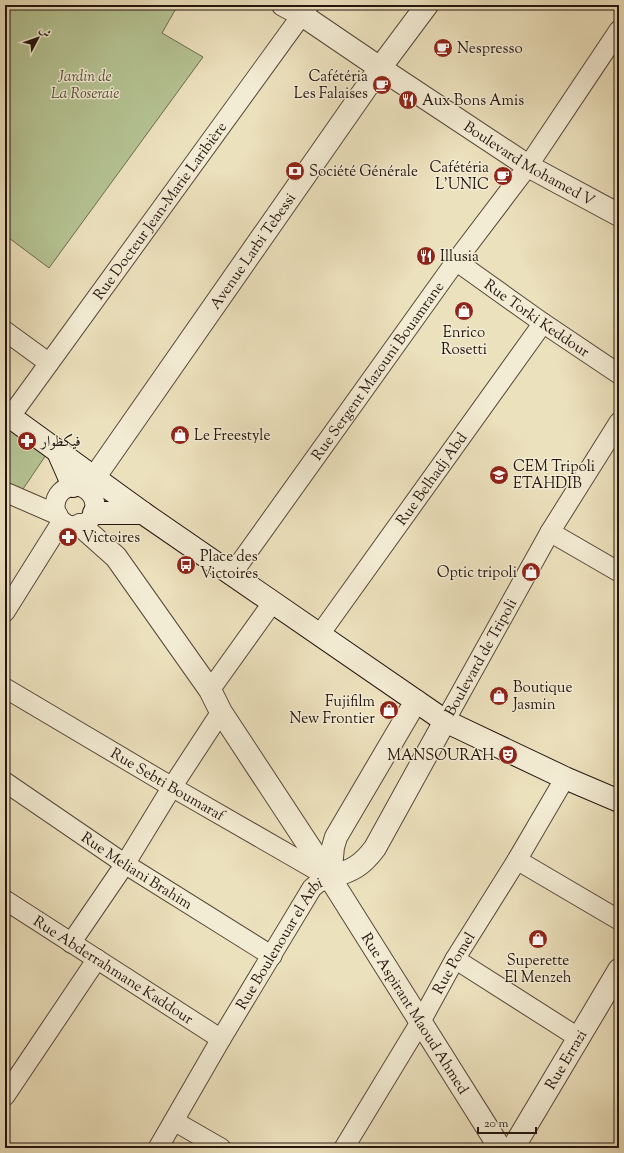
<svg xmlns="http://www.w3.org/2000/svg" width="624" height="1153" font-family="'Sorts Mill Goudy',Amiri,serif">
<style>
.green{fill:#b5c393;stroke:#6c6c51}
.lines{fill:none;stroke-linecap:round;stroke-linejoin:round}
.minor-casing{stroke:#56483a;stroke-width:21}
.tertiary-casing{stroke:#56483a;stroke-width:24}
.secondary-casing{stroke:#24150f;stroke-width:24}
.minor{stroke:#f3ecd4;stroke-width:19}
.tertiary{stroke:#f3ecd4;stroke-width:22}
.secondary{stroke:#f3ecd4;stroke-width:22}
.labels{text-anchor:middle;stroke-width:3;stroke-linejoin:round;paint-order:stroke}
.poi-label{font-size:15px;fill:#24150f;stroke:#f3ecd4;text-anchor:start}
.park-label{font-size:15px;font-style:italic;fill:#57523d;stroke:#f3ecd4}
.street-label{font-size:15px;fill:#24150f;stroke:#f3ecd4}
</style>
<rect width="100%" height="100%" fill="#ece1bd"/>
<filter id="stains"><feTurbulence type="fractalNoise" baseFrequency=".005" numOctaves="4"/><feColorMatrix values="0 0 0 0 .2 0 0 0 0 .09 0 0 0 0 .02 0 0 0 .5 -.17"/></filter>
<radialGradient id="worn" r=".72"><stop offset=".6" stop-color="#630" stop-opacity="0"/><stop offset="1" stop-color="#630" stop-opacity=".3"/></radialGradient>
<!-- green -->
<g class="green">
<polygon points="5,5 178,5 162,33 203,57 49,268 5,235"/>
<polygon points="5,425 46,455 21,492 5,484"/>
</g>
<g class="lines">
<!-- minor casing -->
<g class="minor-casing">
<g id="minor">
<path id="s1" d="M456 261 543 323 619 374"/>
<polyline points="5,331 49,363"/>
<path id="s2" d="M10 417 309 5"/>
<circle cx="75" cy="506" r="20"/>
<polyline points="5,492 58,515"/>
<polyline points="550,532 619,572"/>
<path id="s3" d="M232 574 456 261 528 166 619 30"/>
<polyline points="5,612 62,521"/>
<path id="s4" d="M320 634 543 323"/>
<path id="s5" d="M5 688 172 787 330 878"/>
<polyline points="210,690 273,602"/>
<path id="s6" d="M445 721 550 532 619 422"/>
<path id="s7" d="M5 782 125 864 272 956"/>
<polyline points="517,860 619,920"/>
<path id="s8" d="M5 900 221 1039"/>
<polyline points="71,943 125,864 172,787 221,712"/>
<polyline points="455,959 579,1038"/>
<polyline points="5,1096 97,959"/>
<polyline points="174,1121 221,1148"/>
<path id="s9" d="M158 1148 221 1039 312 888 318 883 330 878"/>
<path id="s10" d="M344 1148 421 1021 455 959 517 860 565 778"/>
</g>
</g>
<!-- tertiary casing -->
<g class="tertiary-casing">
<g id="tertiary">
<path id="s11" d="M283 5 302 15 380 68 528 166 619 215"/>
<path id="s12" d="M94 478 380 68 427 5"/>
<path id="s13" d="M80 525 116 557 210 690 221 712 330 878 500 1148"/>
<path d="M330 878C352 870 361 867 375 848L445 721"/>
<polyline points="330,878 333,847 336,837 416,701"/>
<path id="s14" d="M513 1148 619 970"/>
</g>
</g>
<!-- secondary casing -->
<g class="secondary-casing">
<g id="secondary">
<polyline points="5,413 143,513 445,721 565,778 619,801"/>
<polyline points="59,454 73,486"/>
<polyline points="94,513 143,513"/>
</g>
</g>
<!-- minor -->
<use href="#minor" class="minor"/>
<!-- tertiary -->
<use href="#tertiary" class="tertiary"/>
<!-- secondary -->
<use href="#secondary" class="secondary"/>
</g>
<!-- icons -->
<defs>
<g id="cafe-disc" transform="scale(1)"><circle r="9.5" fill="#8f2418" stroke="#f3ecd4"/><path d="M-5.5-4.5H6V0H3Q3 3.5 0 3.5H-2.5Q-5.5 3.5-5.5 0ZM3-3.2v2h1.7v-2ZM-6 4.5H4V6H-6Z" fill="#fff"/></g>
<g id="restaurant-disc" transform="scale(1)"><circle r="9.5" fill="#8f2418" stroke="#f3ecd4"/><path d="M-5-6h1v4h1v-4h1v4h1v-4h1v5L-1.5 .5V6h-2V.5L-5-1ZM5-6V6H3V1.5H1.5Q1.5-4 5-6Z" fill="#fff"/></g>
<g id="bank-disc" transform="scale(1)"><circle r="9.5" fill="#8f2418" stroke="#f3ecd4"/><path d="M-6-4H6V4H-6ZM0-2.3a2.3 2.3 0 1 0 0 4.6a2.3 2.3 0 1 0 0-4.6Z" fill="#fff"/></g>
<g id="shop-disc" transform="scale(1)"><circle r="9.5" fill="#8f2418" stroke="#f3ecd4"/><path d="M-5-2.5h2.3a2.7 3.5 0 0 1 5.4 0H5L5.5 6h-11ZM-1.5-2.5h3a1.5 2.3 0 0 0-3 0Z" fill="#fff"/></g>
<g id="pharmacy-disc" transform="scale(1)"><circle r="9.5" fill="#8f2418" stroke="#f3ecd4"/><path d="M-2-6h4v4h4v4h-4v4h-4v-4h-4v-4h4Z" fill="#fff"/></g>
<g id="school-disc" transform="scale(1)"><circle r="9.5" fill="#8f2418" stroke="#f3ecd4"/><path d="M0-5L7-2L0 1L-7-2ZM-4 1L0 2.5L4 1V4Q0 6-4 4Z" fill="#fff"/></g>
<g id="bus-disc" transform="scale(1)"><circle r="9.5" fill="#8f2418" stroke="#f3ecd4"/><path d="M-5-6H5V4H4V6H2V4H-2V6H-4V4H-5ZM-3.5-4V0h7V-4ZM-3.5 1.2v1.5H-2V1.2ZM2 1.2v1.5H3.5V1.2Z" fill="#fff"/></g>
<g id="theatre-disc" transform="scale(1)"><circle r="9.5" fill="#8f2418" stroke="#f3ecd4"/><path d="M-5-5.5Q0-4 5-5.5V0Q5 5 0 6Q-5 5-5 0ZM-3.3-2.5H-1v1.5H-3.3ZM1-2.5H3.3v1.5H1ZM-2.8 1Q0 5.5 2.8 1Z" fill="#fff"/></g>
</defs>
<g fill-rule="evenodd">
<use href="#cafe-disc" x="443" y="48"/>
<use href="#cafe-disc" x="382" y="85"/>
<use href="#restaurant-disc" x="408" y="100"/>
<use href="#bank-disc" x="295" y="171"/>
<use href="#cafe-disc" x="503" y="176"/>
<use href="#restaurant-disc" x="426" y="256"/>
<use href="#shop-disc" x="464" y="311"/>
<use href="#shop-disc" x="180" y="435"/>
<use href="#pharmacy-disc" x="27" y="441"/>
<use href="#school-disc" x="499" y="475"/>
<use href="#pharmacy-disc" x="68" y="537"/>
<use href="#bus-disc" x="186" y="565"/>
<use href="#shop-disc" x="531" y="572"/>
<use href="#shop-disc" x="499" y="696"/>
<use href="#shop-disc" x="389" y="710"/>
<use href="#theatre-disc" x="508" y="755"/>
<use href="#shop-disc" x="538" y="939"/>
</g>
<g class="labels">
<!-- poi labels -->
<g class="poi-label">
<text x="457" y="53">Nespresso</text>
<text x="368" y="81" text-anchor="end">Cafétéria<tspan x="368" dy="17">Les Falaises</tspan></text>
<text x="422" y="105">Aux Bons Amis</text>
<text x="489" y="172" text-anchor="end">Cafétéria<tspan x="489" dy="17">L'UNIC</tspan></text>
<text x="309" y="176">Société Générale</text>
<text x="440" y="261">Illusia</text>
<text x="464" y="337" text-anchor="middle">Enrico<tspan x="464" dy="17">Rosetti</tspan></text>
<text x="194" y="440">Le Freestyle</text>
<text x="41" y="446">فيكطوار</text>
<text x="513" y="471">CEM Tripoli<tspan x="513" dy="17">ETAHDIB</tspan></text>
<text x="82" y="542">Victoires</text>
<text x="200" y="561">Place des<tspan x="200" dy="17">Victoires</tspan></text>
<text x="517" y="577" text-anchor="end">Optic tripoli</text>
<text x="513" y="692">Boutique<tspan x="513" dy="17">Jasmin</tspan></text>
<text x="375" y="706" text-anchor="end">Fujifilm<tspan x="375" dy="17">New Frontier</tspan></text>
<text x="494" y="760" text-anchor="end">MANSOURAH</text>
<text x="538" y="965" text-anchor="middle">Superette<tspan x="538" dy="17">El Menzeh</tspan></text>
</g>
<!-- park labels -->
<g class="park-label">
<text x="85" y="81">Jardin de<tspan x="85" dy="17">La Roseraie</tspan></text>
</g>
<!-- street labels -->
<g class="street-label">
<text dy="5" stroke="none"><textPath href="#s11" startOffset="293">Boulevard Mohamed V</textPath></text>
<text dy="5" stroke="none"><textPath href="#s2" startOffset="255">Rue Docteur Jean-Marie Laribière</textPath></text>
<text dy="5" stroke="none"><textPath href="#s12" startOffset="277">Avenue Larbi Tebessi</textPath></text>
<text dy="5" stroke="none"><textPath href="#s1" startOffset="99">Rue Torki Keddour</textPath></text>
<text dy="5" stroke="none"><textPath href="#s3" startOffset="250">Rue Sergent Mazouni Bouamrane</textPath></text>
<text dy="5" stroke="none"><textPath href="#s4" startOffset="191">Rue Belhadj Abd</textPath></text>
<text dy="5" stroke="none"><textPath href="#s6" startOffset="73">Boulevard de Tripoli</textPath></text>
<text dy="5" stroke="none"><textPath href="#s5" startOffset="189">Rue Sebti Boumaraf</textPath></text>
<text dy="5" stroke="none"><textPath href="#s7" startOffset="159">Rue Meliani Brahim</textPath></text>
<text dy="5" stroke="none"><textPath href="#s9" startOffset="238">Rue Boulenouar el Arbi</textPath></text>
<text dy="5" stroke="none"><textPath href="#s10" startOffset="215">Rue Pomel</textPath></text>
<text dy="5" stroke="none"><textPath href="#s8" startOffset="129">Rue Abderrahmane Kaddour</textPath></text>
<text dy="5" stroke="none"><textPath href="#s13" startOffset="594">Rue Aspirant Maoud Ahmed</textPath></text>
<text dy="5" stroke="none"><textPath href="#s14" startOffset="103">Rue Errazi</textPath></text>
</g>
</g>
<!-- margin -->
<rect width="624" height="1153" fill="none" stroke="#ece1bd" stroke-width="20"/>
<rect x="6" y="6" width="612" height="1141" fill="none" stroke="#24150f" stroke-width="2"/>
<rect x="10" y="10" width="604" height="1133" fill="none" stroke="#24150f"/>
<!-- north arrow -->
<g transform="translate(38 38) rotate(49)" stroke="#f3ecd4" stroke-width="3" paint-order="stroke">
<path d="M0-3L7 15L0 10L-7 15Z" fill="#24150f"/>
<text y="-6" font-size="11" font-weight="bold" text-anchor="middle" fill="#24150f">ش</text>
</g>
<!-- scale -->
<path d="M478 1127v6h58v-6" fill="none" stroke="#24150f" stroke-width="2"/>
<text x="484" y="1127" font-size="12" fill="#24150f" stroke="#f3ecd4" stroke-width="3" paint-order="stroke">20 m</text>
<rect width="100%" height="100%" filter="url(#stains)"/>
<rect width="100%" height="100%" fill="url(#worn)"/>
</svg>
